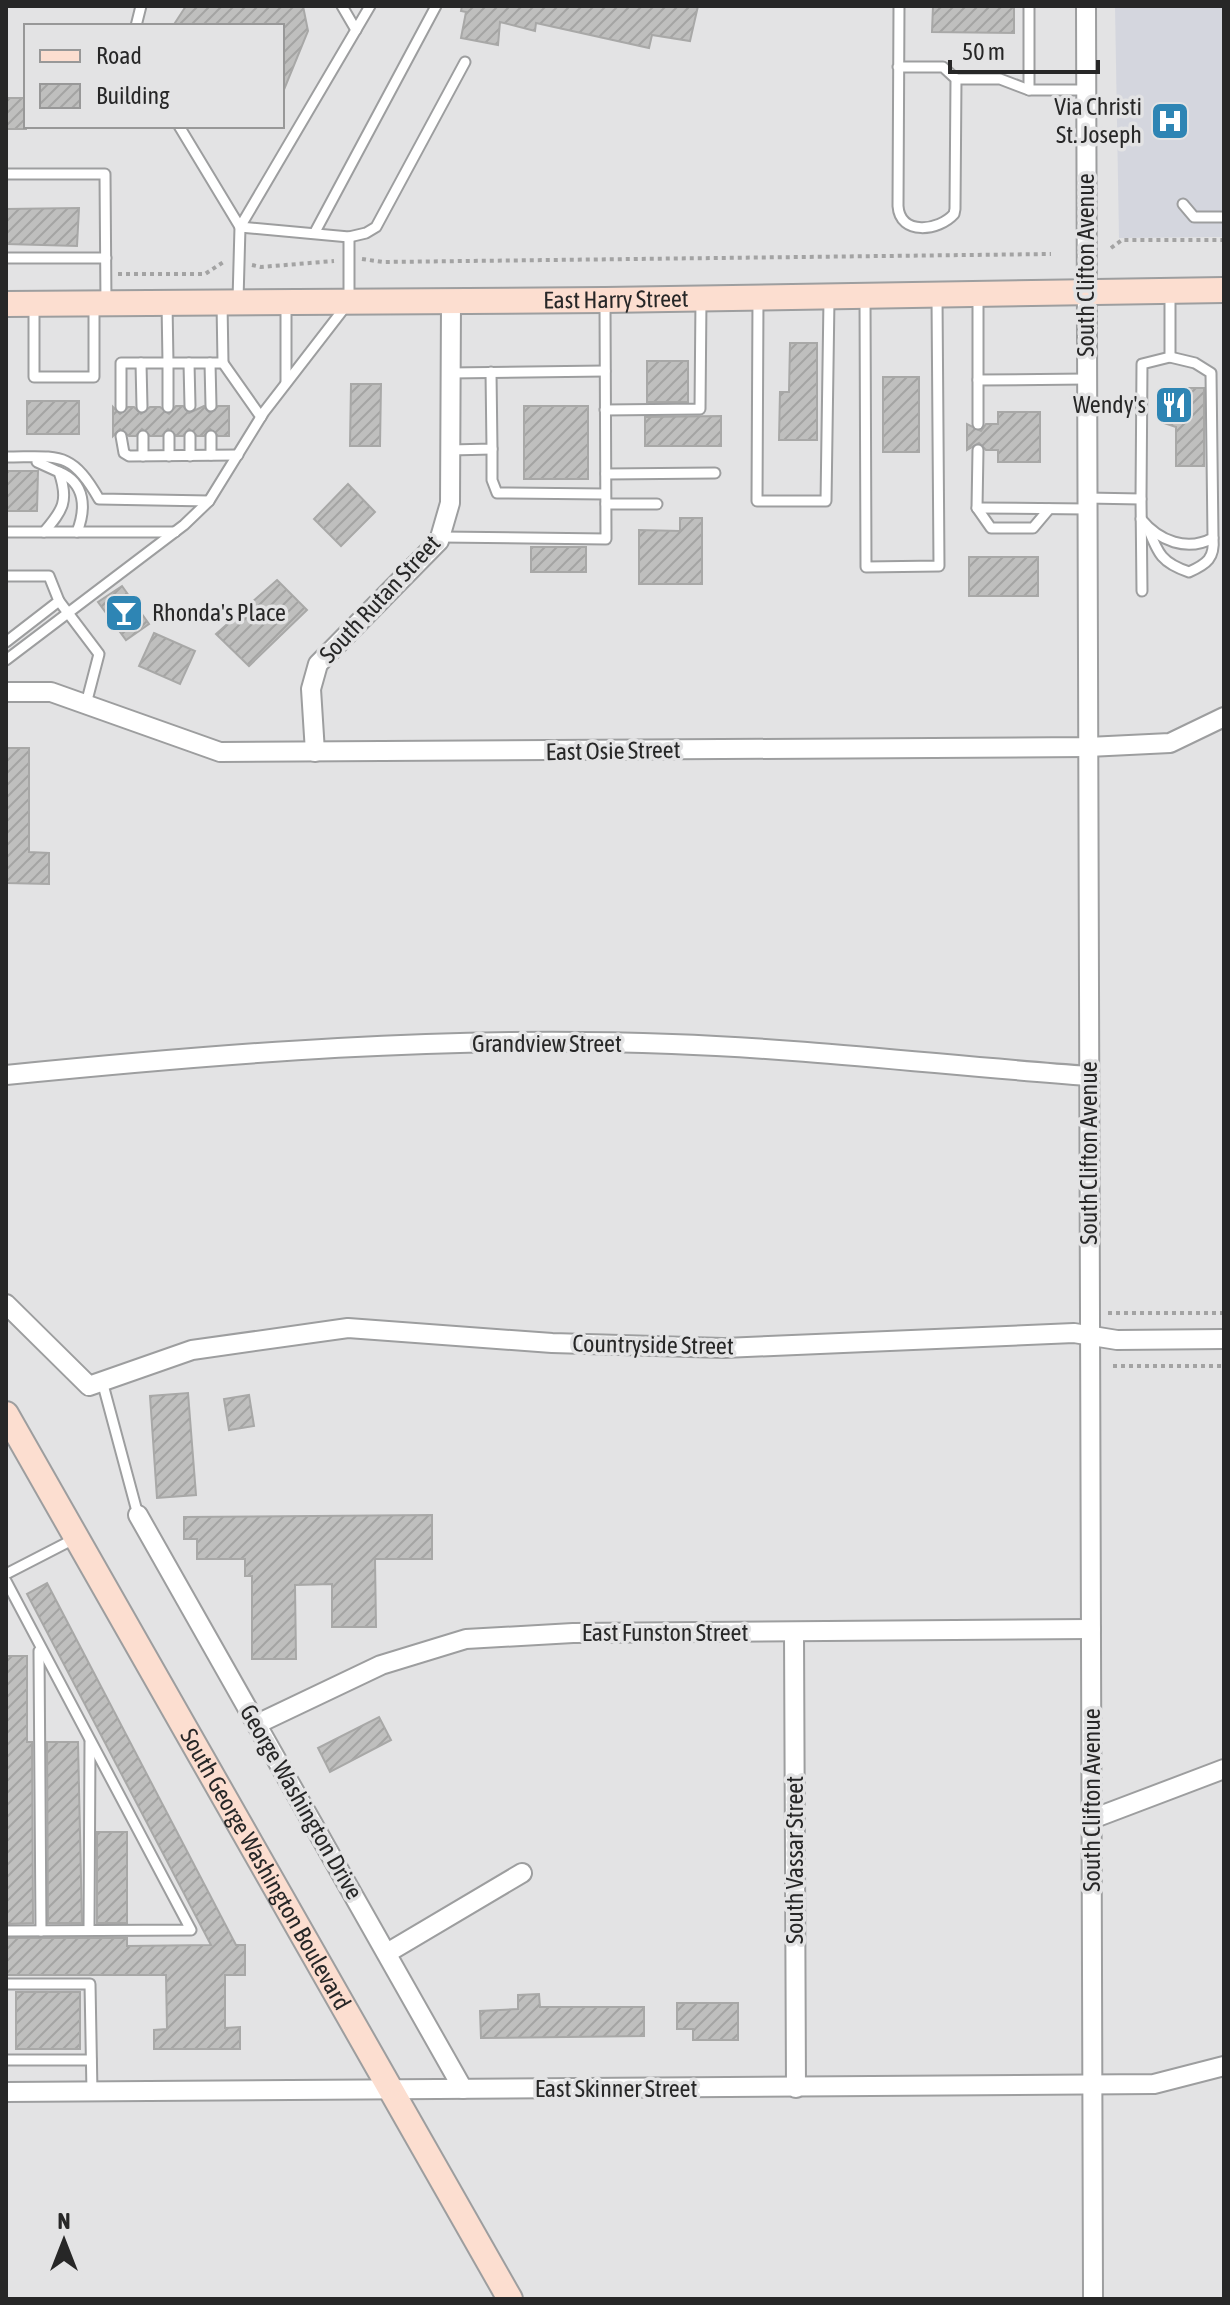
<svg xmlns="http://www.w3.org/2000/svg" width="1230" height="2305" font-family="'Asap Condensed',sans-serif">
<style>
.built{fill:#d4d6de}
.building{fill:url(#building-hatch);stroke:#a8a8a7;stroke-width:2}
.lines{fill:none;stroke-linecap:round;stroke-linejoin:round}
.lane-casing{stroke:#9d9e9f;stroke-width:13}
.street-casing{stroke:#9d9e9f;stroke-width:22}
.secondary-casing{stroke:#9d9e9f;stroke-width:28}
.path{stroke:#a3a3a3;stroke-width:4;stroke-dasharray:4 4;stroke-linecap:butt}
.lane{stroke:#fff;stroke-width:9}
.street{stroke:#fff;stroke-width:18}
.secondary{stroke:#fcded0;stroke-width:24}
.labels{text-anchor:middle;stroke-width:7;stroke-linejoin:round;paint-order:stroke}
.poi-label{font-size:24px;fill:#272727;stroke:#e3e3e4;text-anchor:end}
.street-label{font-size:24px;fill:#272727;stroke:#e3e3e4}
</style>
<defs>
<pattern id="building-hatch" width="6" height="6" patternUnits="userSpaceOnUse" patternTransform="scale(2)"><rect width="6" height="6" fill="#bfbfbe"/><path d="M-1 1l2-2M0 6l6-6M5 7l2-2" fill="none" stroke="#a4a4a3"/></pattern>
</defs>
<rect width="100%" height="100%" fill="#e3e3e4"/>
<!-- built -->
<polygon class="built" points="1115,6 1224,6 1224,237 1119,238"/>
<!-- building -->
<g class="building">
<polygon points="186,6 303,6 308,31 283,92 282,26 173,26"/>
<polygon points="462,6 698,6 690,41 652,35 649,48 536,23 535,31 500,22 498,45 461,38 466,12 461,11"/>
<polygon points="933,6 1014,6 1014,33 932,32"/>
<rect x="6" y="98" width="20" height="31"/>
<polygon points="79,208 77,246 7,244 6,209"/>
<polygon points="790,343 817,343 817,440 779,440 780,392 789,392"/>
<rect x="647" y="361" width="41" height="41"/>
<rect x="883" y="377" width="36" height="75"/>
<polygon points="351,384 381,384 380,446 350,446"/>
<polygon points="1163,388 1204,388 1204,466 1176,466 1176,427 1164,423"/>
<rect x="27" y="401" width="52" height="33"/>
<polygon points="176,406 183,406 189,413 204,406 210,413 218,406 229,406 229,436 218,436 210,429 204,436 197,436 189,429 183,436 176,436 168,429 162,436 150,436 142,429 136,436 129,436 120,429 113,436 113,407 120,414 128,407 134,407 141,414 150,407 160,407 169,414"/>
<rect x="524" y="406" width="64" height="73"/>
<polygon points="998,412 1040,412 1040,462 998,462 998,450 986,450 979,443 967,450 967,424 981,431 986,424 998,424"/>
<polygon points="721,416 721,446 645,446 645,417"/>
<polygon points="6,471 38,471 37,511 6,511"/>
<polygon points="348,484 375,512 341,546 314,519"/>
<polygon points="680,518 702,518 702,584 639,584 639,530 680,531"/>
<rect x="531" y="547" width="55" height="25"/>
<rect x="969" y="557" width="69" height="39"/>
<polygon points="277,580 307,610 249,666 216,634"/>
<polygon points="122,586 149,624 126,640 98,602"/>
<polygon points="154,633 195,651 180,684 139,666"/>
<polygon points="6,748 29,748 29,852 49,853 49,884 6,883"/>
<polygon points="188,1393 196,1495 157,1498 150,1396"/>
<polygon points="249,1395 254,1426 229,1430 224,1399"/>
<polygon points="432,1515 432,1559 375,1559 376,1627 332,1627 332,1584 295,1585 296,1659 252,1659 252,1576 245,1576 245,1559 197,1559 197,1539 184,1539 184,1517"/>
<polygon points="47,1583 236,1945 245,1945 245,1975 225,1975 225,2028 240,2027 240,2049 154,2049 154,2030 167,2029 166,1975 6,1975 6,1938 127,1938 127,1946 211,1945 27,1594"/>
<polygon points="6,1656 27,1656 27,1742 32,1742 33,1923 6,1924"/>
<polygon points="379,1717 391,1740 330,1772 318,1748"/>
<polygon points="47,1742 78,1742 82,1923 48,1923"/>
<rect x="97" y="1832" width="30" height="91"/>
<rect x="16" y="1992" width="64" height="57"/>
<polygon points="539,1994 540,2007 644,2007 644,2036 481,2038 480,2011 518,2009 518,1995"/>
<polygon points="677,2003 738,2003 738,2040 693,2040 693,2029 677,2029"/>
</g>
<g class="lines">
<!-- lane casing -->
<g class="lane-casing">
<g id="lane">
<polyline points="342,6 356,30"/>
<polyline points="1029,6 1029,90"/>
<polyline points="136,26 141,6"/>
<path d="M898 67H943L956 79 955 209 954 214C939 231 900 236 898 206L899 6"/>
<polyline points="956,79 1000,79 1029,90 1086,90"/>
<polyline points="179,126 240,227 238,300"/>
<polyline points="6,174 105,174 106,304"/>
<polyline points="1183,204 1194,217 1224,217"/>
<polyline points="240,227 349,237 366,233 376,227 465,62"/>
<polyline points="240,227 370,6"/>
<polyline points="315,232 436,6"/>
<polyline points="6,258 106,258"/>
<polyline points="978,295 978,380 1087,379"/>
<polyline points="865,297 866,567 939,566 937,297"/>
<polyline points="758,298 757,501 826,501 829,299"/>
<polyline points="167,303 168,363 223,363 222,303"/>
<polyline points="286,303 286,383"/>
<polyline points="34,307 34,377 94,377 94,306"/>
<polyline points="141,363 142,407"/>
<polyline points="189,363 190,406"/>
<polyline points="210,363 211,406"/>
<polyline points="223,363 261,417"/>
<polyline points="450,373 605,371"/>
<polyline points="978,380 978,424"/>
<polyline points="121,407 121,363 168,363 168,407"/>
<polyline points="605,410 700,409 701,299"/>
<polyline points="121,436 124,453 129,456 238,455"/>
<polyline points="143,436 143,456"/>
<polyline points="169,436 169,456"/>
<polyline points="190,436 190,456"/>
<polyline points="211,436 211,455"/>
<polyline points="492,449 492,480 497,493 605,494"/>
<polyline points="450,450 492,449 491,372"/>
<polyline points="978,450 977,508 991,528 1033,528 1049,509"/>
<path d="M6 457C59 457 71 450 99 499L209 501"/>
<path d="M37 462 59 472C69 501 63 510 44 532"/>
<path d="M59 472C86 483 86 509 77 532"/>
<polyline points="606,474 715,473"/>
<polyline points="1087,498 1141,499 1142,364 1170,357 1170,291"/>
<polyline points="1141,499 1142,591"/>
<polyline points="606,504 657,504"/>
<polyline points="977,508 1087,509"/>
<path d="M1141 519C1159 541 1187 552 1213 538L1211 373 1195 363 1170 357"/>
<path d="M1148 528C1158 554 1162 563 1189 572 1207 564 1215 558 1213 538"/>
<polyline points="6,532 175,532"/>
<polyline points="441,537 606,539 605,303"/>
<polyline points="6,576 49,576 59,601 6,642"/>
<polyline points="59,601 99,654 86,704"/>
<polyline points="6,660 184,525 209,501 264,412 349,302 349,237"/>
<polyline points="102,1381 138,1515"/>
<polyline points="6,1574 74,1539"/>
<polyline points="6,1581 191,1930 6,1931"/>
<polyline points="39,1651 41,1931"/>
<polyline points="89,1930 90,1742"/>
<polyline points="6,1984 90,1984 92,2092"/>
<polyline points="6,2060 91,2060"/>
</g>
</g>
<!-- street casing -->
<g class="street-casing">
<g id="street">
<polyline points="1086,6 1093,2299"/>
<polyline points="6,692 51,692 220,752 1088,747 1170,743 1224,717"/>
<polyline points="315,752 311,689 318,664 439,541 450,503 451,302"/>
<path d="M6 1075C227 1053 449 1035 672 1044 811 1049 950 1066 1089 1076"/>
<polyline points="6,1304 89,1386 192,1350 348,1328 552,1343 724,1348 1074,1333 1117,1340 1224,1339"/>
<polyline points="138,1515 463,2089"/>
<polyline points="794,1632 796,2088"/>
<polyline points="257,1724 381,1665 466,1639 573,1633 1091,1629"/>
<polyline points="1092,1819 1224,1769"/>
<polyline points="387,1953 522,1873"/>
<polyline points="6,2092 1154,2084 1224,2066"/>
</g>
</g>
<!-- secondary casing -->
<g class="secondary-casing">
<g id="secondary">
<path id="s1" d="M6 304 605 300 1224 290"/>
<path id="s2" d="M6 1414 510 2299"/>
</g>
</g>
<!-- path -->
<g class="path">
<polyline points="1111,248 1122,240 1224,240"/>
<polyline points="362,259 383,262 1051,254"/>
<polyline points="252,265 261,267 334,261"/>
<polyline points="118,274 205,274 225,261"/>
<polyline points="1108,1313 1224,1313"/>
<polyline points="1113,1366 1224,1366"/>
</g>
<!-- lane -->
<use href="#lane" class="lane"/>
<!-- street -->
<use href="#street" class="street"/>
<!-- secondary -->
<use href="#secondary" class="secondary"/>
</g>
<!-- icons -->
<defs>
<g id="hospital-square" transform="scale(2)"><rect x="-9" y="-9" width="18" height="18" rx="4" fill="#2e85b4" stroke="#e3e3e4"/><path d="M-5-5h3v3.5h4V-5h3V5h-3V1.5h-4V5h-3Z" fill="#fff"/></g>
<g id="restaurant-square" transform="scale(2)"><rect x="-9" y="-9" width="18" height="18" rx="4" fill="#2e85b4" stroke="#e3e3e4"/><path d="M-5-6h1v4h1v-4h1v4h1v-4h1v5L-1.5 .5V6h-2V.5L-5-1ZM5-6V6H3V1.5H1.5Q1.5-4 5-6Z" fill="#fff"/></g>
<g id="bar-square" transform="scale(2)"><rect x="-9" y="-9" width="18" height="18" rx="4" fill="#2e85b4" stroke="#e3e3e4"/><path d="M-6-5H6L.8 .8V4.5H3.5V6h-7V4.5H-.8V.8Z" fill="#fff"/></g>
</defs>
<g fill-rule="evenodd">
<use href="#hospital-square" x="1170" y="121"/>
<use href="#restaurant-square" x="1174" y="405"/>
<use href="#bar-square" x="124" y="613"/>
</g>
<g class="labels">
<!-- poi labels -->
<g class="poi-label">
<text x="1142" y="115">Via Christi<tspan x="1142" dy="28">St. Joseph</tspan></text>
<text x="1146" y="413">Wendy's</text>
<text x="152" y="621" text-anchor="start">Rhonda's Place</text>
</g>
<!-- street labels -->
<g class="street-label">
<text transform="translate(1086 265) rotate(-90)" y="8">South Clifton Avenue</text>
<text dy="8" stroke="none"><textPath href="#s1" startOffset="610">East Harry Street</textPath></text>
<text transform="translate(380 599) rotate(-47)" y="8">South Rutan Street</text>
<text transform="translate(613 751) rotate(-1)" y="8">East Osie Street</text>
<text x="547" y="1052">Grandview Street</text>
<text transform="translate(1089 1153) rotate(-90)" y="8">South Clifton Avenue</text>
<text transform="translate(653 1345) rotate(1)" y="8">Countryside Street</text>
<text x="665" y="1641">East Funston Street</text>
<text transform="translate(1092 1800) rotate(-90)" y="8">South Clifton Avenue</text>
<text transform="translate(301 1802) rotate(60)" y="8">George Washington Drive</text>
<text transform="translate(795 1860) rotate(-90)" y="8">South Vassar Street</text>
<text dy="8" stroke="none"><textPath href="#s2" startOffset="524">South George Washington Boulevard</textPath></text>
<text x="616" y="2097">East Skinner Street</text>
</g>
</g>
<!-- border -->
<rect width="1230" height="2305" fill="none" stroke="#272727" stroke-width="16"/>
<!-- legend -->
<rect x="24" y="24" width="260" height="104" fill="#e3e3e4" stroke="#989898" stroke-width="2"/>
<rect x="40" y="50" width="40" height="12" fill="#fcded0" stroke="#989898" stroke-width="2"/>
<text x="96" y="64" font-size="24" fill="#272727">Road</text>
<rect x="40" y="84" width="40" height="24" fill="url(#building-hatch)" stroke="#989898" stroke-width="2"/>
<text x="96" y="104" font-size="24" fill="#272727">Building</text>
<!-- north arrow -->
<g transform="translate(64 2241)" stroke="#e3e3e4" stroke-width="6" paint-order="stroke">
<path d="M0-6L14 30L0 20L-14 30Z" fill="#272727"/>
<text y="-12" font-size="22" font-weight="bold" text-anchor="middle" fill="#272727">N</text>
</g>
<!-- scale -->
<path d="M950 60v12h148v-12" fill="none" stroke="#272727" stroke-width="4"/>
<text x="962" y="60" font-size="24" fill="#272727" stroke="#e3e3e4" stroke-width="6" paint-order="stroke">50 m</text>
</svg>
